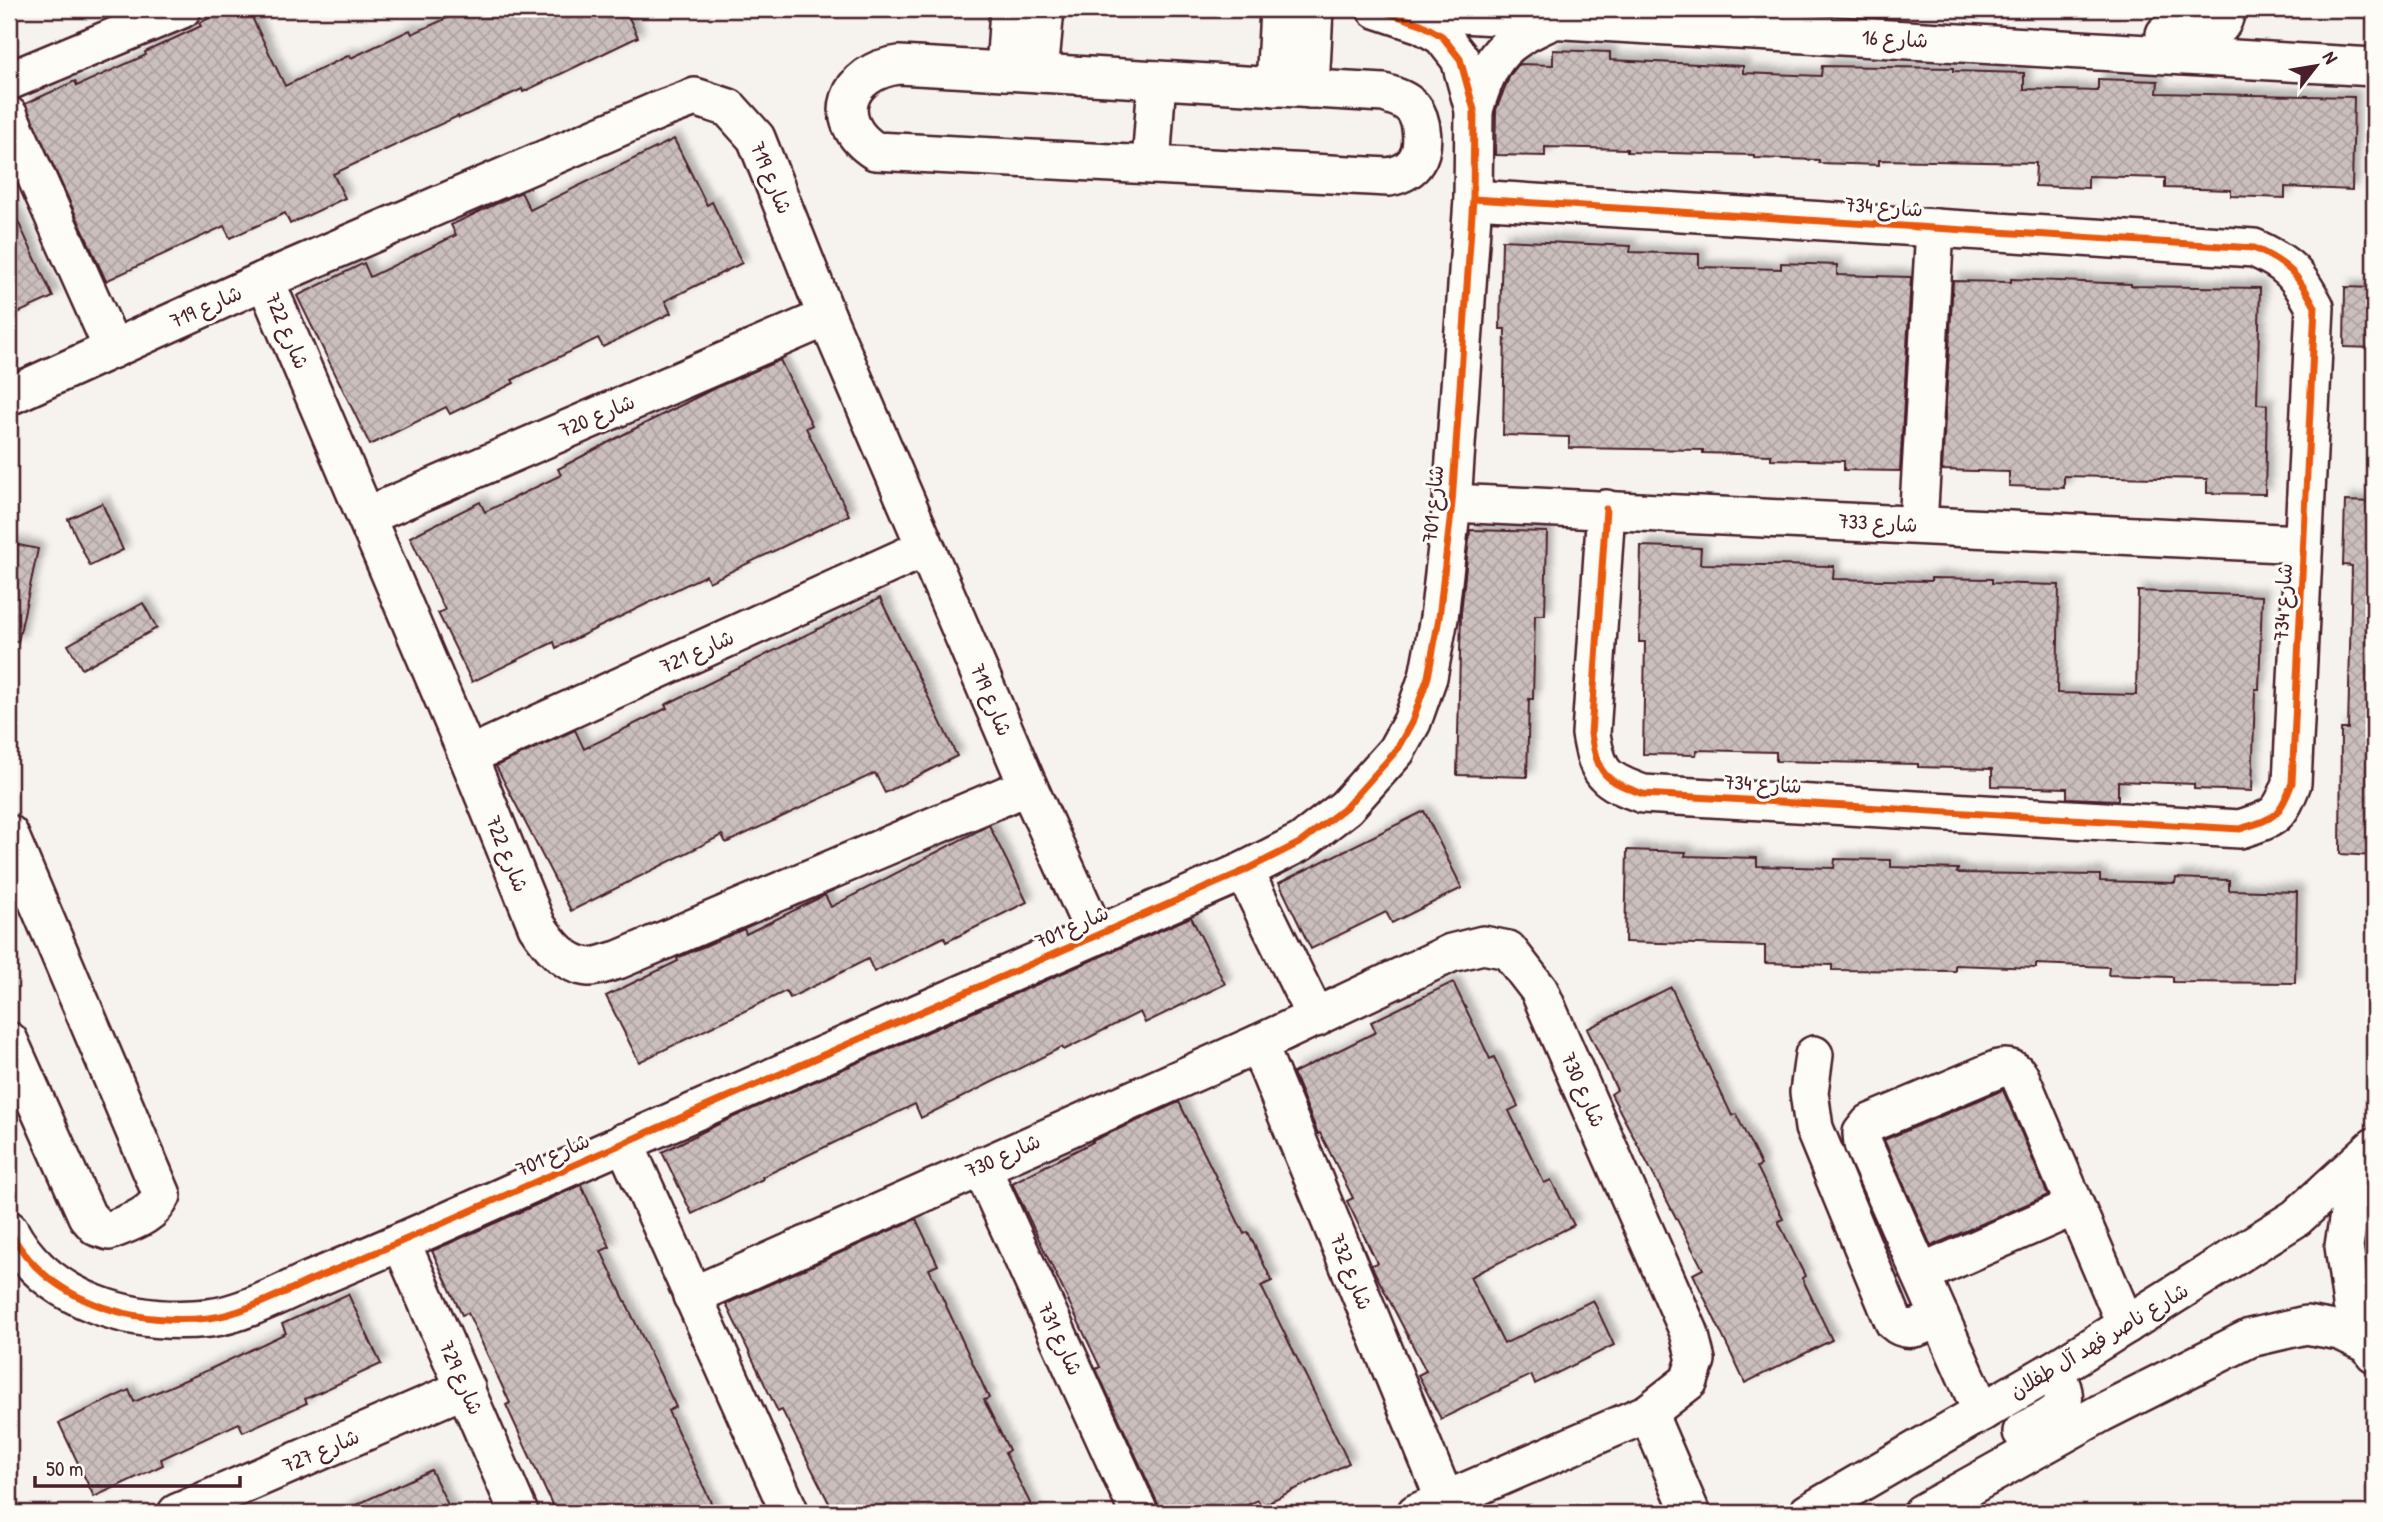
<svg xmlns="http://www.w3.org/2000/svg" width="2383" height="1522" font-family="'Patrick Hand','Playpen Sans Arabic',sans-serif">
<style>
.building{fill:url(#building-cross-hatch);stroke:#4a1f2b;stroke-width:2;filter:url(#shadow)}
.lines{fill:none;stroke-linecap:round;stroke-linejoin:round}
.minor-casing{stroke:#4a1f2b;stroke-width:42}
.minor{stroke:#fdfcf7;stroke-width:37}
.cycleway-casing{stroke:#fdfcf7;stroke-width:11}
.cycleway{stroke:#e8590c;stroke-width:7}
.labels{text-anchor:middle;stroke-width:6;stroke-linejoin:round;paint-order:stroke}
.street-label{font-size:21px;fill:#4a1f2b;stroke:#fdfcf7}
</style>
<defs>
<pattern id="building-cross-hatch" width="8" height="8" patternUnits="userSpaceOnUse" patternTransform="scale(1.75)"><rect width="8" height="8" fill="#cbbfbe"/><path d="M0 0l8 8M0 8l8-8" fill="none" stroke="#b0a4a3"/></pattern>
<filter id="shadow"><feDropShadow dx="6" dy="-6" stdDeviation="3.5" flood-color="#0004"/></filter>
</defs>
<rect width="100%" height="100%" fill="#f6f3ef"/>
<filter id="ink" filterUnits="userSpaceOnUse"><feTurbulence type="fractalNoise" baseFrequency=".0143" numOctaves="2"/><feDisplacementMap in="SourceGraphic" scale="14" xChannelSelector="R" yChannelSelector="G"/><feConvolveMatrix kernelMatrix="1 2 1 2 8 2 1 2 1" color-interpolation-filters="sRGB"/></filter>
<g filter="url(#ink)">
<!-- building -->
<g class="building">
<polygon points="228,9 248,9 285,86 350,55 351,58 410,30 412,34 467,9 625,9 638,37 523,92 522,89 459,118 458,116 333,174 345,198 290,224 285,213 230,238 224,226 106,281 25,104 75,81 77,86 146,55 145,52 201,26 199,23"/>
<polygon points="1553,50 1610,52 1610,60 1743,66 1743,73 1821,76 1822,66 1953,68 1953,71 2024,73 2024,89 2098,91 2098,79 2158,81 2157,93 2354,97 2352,190 2285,187 2285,198 2231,196 2231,190 2165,188 2165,178 2088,176 2088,188 2035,186 2036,163 1879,160 1879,165 1819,163 1819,160 1754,158 1754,155 1627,152 1627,149 1545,147 1545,156 1495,155 1496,110 1510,75 1519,64 1553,65"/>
<polygon points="674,139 707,205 712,202 742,263 665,301 671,313 603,347 598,338 512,380 514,383 450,414 446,407 370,445 297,296 364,263 370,277 456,235 451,225 521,192 530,210"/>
<polygon points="9,202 53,297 9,317"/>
<polygon points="1502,240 1631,246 1630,252 1699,254 1699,267 1781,269 1781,263 1837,265 1837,275 1911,277 1900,471 1844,470 1844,461 1771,459 1771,455 1703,453 1703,450 1569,448 1569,437 1503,435 1505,329 1500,329"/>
<polygon points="2011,279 2131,284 2131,286 2260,288 2257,404 2267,405 2265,494 2207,493 2207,479 2064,476 2064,488 2009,486 2009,472 1942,470 1953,281 2011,282"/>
<polygon points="2345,287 2374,288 2374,348 2344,347"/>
<polygon points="780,360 812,425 806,428 849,515 709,582 706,575 556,648 554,642 472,682 438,613 445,610 410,537 480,502 485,512 561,475 558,469 632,430 713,389"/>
<polygon points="2345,501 2374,502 2374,856 2340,854 2341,729 2348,729 2352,566 2343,565"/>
<polygon points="102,503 123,550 90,566 68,519"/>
<polygon points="1470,530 1547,532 1545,615 1535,615 1533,699 1529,699 1527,777 1457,775 1461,613"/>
<polygon points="9,543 38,549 18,642 9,640"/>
<polygon points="1641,546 1701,548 1700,564 1834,566 1833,579 1931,581 1931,578 1992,579 1992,583 2059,585 2057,693 2136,695 2138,591 2262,596 2259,689 2255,689 2252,791 2194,789 2194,784 2118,781 2118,800 2067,798 2067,788 1992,786 1992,769 1918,767 1918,764 1776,761 1776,752 1697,750 1696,755 1643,754 1645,642 1639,642"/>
<polygon points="880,598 957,756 885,793 875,773 726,843 722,835 571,911 496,766 575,730 584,749 667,708 665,705"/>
<polygon points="143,603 157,628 82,669 68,645"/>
<polygon points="1424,811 1462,888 1392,923 1386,912 1311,949 1279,883"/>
<polygon points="989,825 1027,902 946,942 944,937 874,972 868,959 790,998 786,991 639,1062 606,996 678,961 677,958 744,929 746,934 825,895 831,907"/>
<polygon points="1627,850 1686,852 1685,856 1757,858 1757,866 1834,868 1835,859 1891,860 1891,867 1958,869 1957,873 2100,875 2100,881 2175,883 2176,878 2229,880 2229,890 2297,892 2295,983 2173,982 2173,977 2108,975 2109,967 2036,964 2036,968 1955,965 1955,971 1832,970 1832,965 1765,963 1765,946 1625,942"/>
<polygon points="1191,917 1225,984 1145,1023 1140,1012 1064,1050 1062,1047 921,1118 915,1104 762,1177 763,1179 692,1214 662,1152 729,1119"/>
<polygon points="1453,982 1490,1059 1494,1057 1518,1106 1509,1111 1544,1183 1551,1180 1574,1225 1470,1277 1504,1344 1593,1300 1614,1345 1535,1384 1531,1375 1441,1419 1418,1375 1426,1371 1371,1265 1377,1263 1347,1201 1353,1198 1320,1133 1318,1134 1293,1073 1376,1032 1371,1022"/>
<polygon points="1671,987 1732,1116 1736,1114 1761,1165 1757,1167 1783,1219 1778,1221 1805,1276 1802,1278 1832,1340 1745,1383 1693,1274 1703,1269 1611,1094 1617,1090 1587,1029"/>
<polygon points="2003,1090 2048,1195 1931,1246 1884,1140"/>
<polygon points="1179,1102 1244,1234 1248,1232 1272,1281 1261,1286 1349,1463 1261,1506 1258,1500 1231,1513 1160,1513 1158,1504 1096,1369 1100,1367 1012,1183 1093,1142 1092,1141"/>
<polygon points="581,1185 610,1247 601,1251 676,1407 668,1411 716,1513 556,1513 506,1405 510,1403 468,1313 462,1315 432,1251"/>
<polygon points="916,1219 938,1265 929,1269 989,1398 984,1400 1009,1450 1005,1453 1035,1513 834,1513 782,1410 778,1412 726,1304"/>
<polygon points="348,1294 381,1364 305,1399 307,1403 243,1432 239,1423 161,1459 163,1465 94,1497 59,1423 129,1390 134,1402 206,1371 286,1333 282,1324"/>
<polygon points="431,1470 452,1513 339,1513"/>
</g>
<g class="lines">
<!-- minor casing -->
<g class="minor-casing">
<g id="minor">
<polyline points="1409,11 2374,67"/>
<path d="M2165 34C2191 36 2222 42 2226 9"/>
<path d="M899 65 1384 93C1394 96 1406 100 1413 108 1423 120 1425 148 1416 161 1410 171 1399 175 1389 177L875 151C828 121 847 71 899 65Z"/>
<polyline points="1005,71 1009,9"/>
<polyline points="1039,73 1045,9"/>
<polyline points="9,81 182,9"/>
<polyline points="1275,87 1279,9"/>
<polyline points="1310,89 1314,9"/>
<path d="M1474 110C1490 56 1502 42 1554 20"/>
<polyline points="9,116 113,349"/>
<polyline points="1151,165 1157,80"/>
<path d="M1473 199 2254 248C2289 264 2297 273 2315 307L2292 783C2279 818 2274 818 2240 829L1643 794C1604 780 1598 775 1591 734L1606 509"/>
<path d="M265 280 468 756 537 926C549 944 565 965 589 967 598 967 609 962 618 960L1028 786"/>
<polyline points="9,396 265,280 657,111 695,97 729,108 756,138 827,317 1028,786 1096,936"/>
<polyline points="1452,503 2303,544"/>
<polyline points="367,516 827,317"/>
<polyline points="1918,525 1935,228"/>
<polyline points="468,756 925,548"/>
<path d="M9 834 162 1195C152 1217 130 1222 109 1231L97 1227 87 1216 9 1041"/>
<polyline points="1244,871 1316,1018"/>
<polyline points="1258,1044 1445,1500"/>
<path d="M1814 1055 1809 1092 1814 1128 1894 1322C1909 1336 1924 1324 1940 1317"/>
<polyline points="624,1142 790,1513"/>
<polyline points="2372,1158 2353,1188 2344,1246 2352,1304 2374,1353"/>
<polyline points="981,1166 1139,1513"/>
<path d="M9 1230C47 1302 133 1326 209 1318 240 1315 282 1293 311 1280 383 1250 453 1219 524 1187 763 1080 1004 976 1244 871L1301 842 1346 807 1396 751 1412 722 1428 677 1439 618 1452 503 1473 199 1474 110 1460 59 1442 36 1421 24 1376 9"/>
<polyline points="401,1242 519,1513"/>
<polyline points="1921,1274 2075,1206"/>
<polyline points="692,1296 1258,1044 1451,953 1483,945 1508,950 1539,990 1689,1332 1696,1360 1689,1381 1648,1413 1416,1513"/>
<path d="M1982 1412 1863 1144 1862 1133 1870 1123 1998 1069C2009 1066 2016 1069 2021 1079L2126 1325"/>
<polyline points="1648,1413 1691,1513"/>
<path d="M2022 1432C2055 1414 2077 1411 2054 1370"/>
<polyline points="177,1513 466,1388"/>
<polyline points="1808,1513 2054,1370 2296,1218 2374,1147"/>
<polyline points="1922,1513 2101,1413 2250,1338 2306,1325 2340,1331 2370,1345"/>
</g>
</g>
<!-- minor -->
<use href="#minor" class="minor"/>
<!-- cycleway casing -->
<g class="cycleway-casing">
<g id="cycleway">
<path d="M1473 199 2254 248C2289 264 2297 273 2315 307L2292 783C2279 818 2274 818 2240 829L1643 794C1604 780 1598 775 1591 734L1606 509"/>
<path d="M9 1230C47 1302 133 1326 209 1318 240 1315 282 1293 311 1280 383 1250 453 1219 524 1187 763 1080 1004 976 1244 871L1301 842 1346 807 1396 751 1412 722 1428 677 1439 618 1452 503 1473 199 1474 110 1460 59 1442 36 1421 24 1376 9"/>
</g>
</g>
<!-- cycleway -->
<use href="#cycleway" class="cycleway"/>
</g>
</g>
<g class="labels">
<!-- street labels -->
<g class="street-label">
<text transform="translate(1895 39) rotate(3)" y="7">شارع 16</text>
<text transform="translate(771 178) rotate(67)" y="7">شارع 719</text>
<text transform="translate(1884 207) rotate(4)" y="7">شارع 734</text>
<text transform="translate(206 307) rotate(-24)" y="7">شارع 719</text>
<text transform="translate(287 331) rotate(67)" y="7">شارع 722</text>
<text transform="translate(597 416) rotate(-23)" y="7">شارع 720</text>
<text transform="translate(1433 504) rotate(-85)" y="7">شارع 701</text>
<text transform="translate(1878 523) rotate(3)" y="7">شارع 733</text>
<text transform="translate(2283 602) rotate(-87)" y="7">شارع 734</text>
<text transform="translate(697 652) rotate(-24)" y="7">شارع 721</text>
<text transform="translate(991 700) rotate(67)" y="7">شارع 719</text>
<text transform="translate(1763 784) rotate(3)" y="7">شارع 734</text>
<text transform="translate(507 854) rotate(68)" y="7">شارع 722</text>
<text transform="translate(1072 927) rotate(-24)" y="7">شارع 701</text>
<text transform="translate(1583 1090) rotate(66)" y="7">شارع 730</text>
<text transform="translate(553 1155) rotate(-24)" y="7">شارع 701</text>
<text transform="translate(1003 1156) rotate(-24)" y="7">شارع 730</text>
<text transform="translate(1351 1272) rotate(68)" y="7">شارع 732</text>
<text transform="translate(1060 1339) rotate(65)" y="7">شارع 731</text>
<text transform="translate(2099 1341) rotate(-31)" y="7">شارع ناصر فهد آل طفلان</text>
<text transform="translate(461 1378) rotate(66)" y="7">شارع 729</text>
<text transform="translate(321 1451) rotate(-23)" y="7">شارع 727</text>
</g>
</g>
<!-- margin -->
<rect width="2383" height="1522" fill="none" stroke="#fdfcf7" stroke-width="35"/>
<rect x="18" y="18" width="2348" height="1487" fill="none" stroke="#4a1f2b" stroke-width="2.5" filter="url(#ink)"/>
<!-- north arrow -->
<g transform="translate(2316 66) rotate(59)" stroke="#fdfcf7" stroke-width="5" paint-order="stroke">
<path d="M0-5L12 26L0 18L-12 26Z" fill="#4a1f2b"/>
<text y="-10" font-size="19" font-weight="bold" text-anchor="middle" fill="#4a1f2b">N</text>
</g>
<!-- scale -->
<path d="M35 1476v10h205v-10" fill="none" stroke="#4a1f2b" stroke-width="3.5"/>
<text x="46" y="1476" font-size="21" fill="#4a1f2b" stroke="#fdfcf7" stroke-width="5" paint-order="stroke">50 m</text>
</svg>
